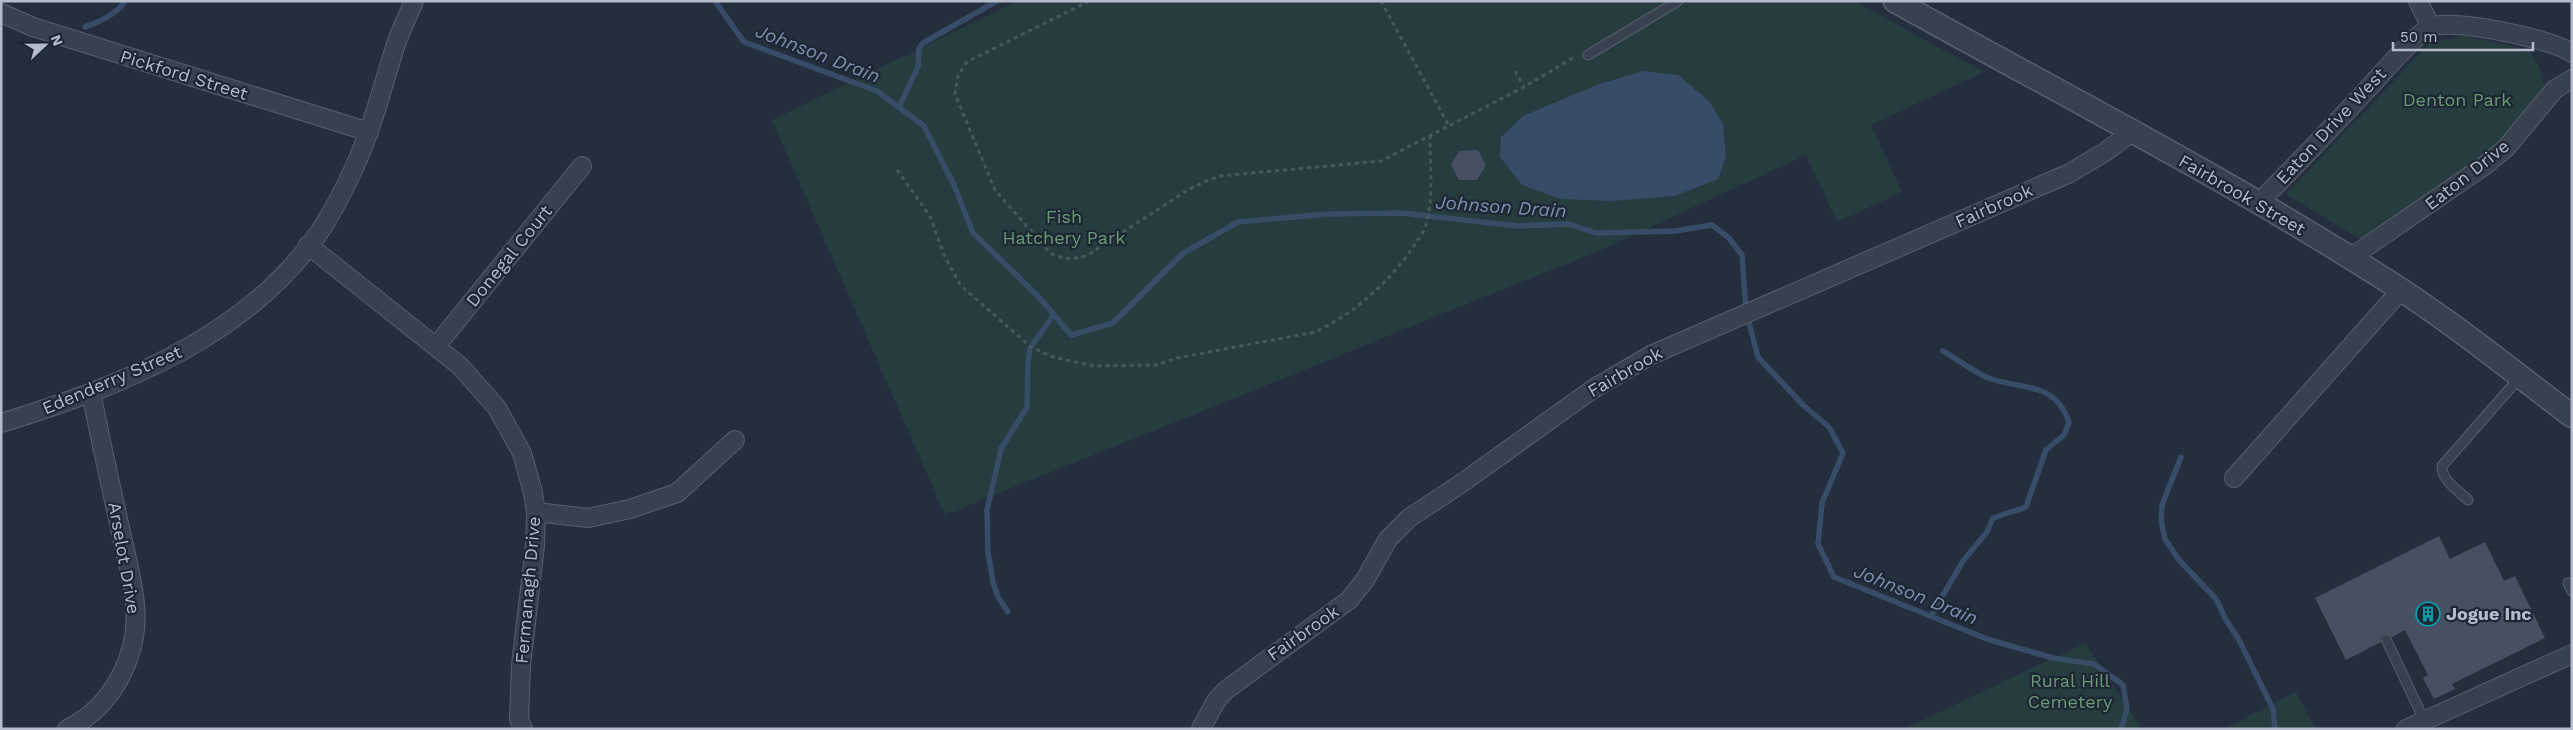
<svg xmlns="http://www.w3.org/2000/svg" width="2573" height="730" font-family="'Work Sans',sans-serif">
<style>
.green{fill:#263c3f}
.water{fill:#394c67}
.lines{fill:none;stroke-linecap:round;stroke-linejoin:round}
.stream{stroke:#394c67;stroke-width:5.5}
.building{fill:#455162}
.service-casing{stroke:#565f6c;stroke-width:11}
.minor-casing{stroke:#565f6c;stroke-width:20}
.tertiary-casing{stroke:#565f6c;stroke-width:25}
.path{stroke:#44595c;stroke-width:3;stroke-dasharray:4 4;stroke-linecap:butt}
.service{stroke:#38414e;stroke-width:9}
.minor{stroke:#38414e;stroke-width:18}
.tertiary{stroke:#38414e;stroke-width:22}
.labels{text-anchor:middle;stroke-width:4.5;stroke-linejoin:round;paint-order:stroke}
.street-label{font-size:18px;fill:#b4bcc9;stroke:#1d2633}
.park-label{font-size:18px;fill:#6b9a76;stroke:#1d2633}
.poi-label{font-size:18px;font-weight:bold;fill:#b4bcc9;stroke:#1d2633;text-anchor:start}
.water-label{font-size:19px;font-style:italic;fill:#7c92b1;stroke:#1d2633}
</style>
<rect width="100%" height="100%" fill="#242f3e"/>
<!-- green -->
<g class="green">
<polygon points="1018,1 1854,1 1984,72 1871,125 1902,192 1837,222 1806,155 1606,248 945,515 772,120"/>
<polygon points="2466,36 2529,50 2539,66 2545,88 2490,153 2360,239 2286,194 2430,43"/>
<polygon points="2085,643 2142,729 1904,729"/>
<polygon points="2296,692 2316,729 2224,729"/>
</g>
<!-- water -->
<polygon class="water" points="1643,71 1678,75 1709,101 1723,124 1726,156 1718,179 1674,196 1612,201 1561,199 1522,185 1500,157 1501,137 1523,116 1597,85"/>
<g class="lines">
<!-- stream -->
<g class="stream">
<polyline points="715,1 744,42 877,91 924,126 954,185 973,233 1037,295 1071,335 1113,323 1182,254 1238,222 1327,214 1402,213 1518,226 1569,224 1596,233 1675,231 1712,225 1729,238 1742,255 1746,311 1758,357 1803,405 1829,427 1843,453 1822,503 1818,544 1834,577 1987,639 2053,658 2094,664 2123,685 2127,709 2121,729"/>
<path d="M85 27C100 21 116 15 125 1"/>
<polyline points="899,107 918,67 919,48 923,43 997,1"/>
<polyline points="2181,457 2162,505 2161,520 2165,539 2179,560 2216,599 2226,620 2238,638 2273,709 2275,729"/>
<polyline points="1008,612 998,597 993,582 988,552 987,510 1001,449 1027,407 1028,362 1030,348 1054,314"/>
<path d="M1931 616 1963 561 1987 532 1993 518 2026 507 2046 450 2064 435 2069 422C2054 379 2020 391 1986 377 1971 370 1957 359 1943 351"/>
</g>
</g>
<!-- building -->
<g class="building">
<polygon points="1478,150 1486,165 1477,180 1459,180 1451,165 1459,151"/>
<polygon points="2439,536 2450,559 2485,542 2504,581 2515,576 2545,638 2452,684 2455,689 2434,699 2423,678 2428,675 2405,630 2392,637 2387,633 2383,634 2380,638 2381,642 2346,660 2315,598"/>
</g>
<g class="lines">
<!-- service casing -->
<g class="service-casing">
<g id="service">
<polyline points="1588,55 1678,1"/>
<path d="M2468 500C2459 491 2441 480 2442 466L2520 377"/>
<polyline points="2568,583 2572,591"/>
<polyline points="2386,639 2424,720"/>
</g>
</g>
<!-- minor casing -->
<g class="minor-casing">
<g id="minor">
<polyline points="2418,1 2431,27"/>
<polyline points="1,13 33,27 369,132"/>
<path d="M2258 203C2298 164 2336 123 2374 82 2385 70 2418 32 2431 27 2453 18 2552 39 2572 53"/>
<polyline points="308,245 460,366 497,408 522,453 533,493 536,512 535,546 521,665 519,719 523,729"/>
<polyline points="2350,258 2484,166 2506,148 2555,89 2572,79"/>
<polyline points="437,345 582,166"/>
<path d="M1 423C121 386 252 336 324 225 335 207 345 188 354 168 372 129 382 88 395 47 400 31 408 16 414 1"/>
<polyline points="2234,478 2401,290"/>
<polyline points="536,512 588,518 630,509 677,493 735,440"/>
<path d="M67 729C113 707 140 654 135 604 132 574 123 544 117 514 108 474 99 433 91 392"/>
<polyline points="1201,729 1216,701 1226,690 1349,600 1365,580 1388,539 1409,518 1462,483 1593,389 1651,355 2070,173 2105,152 2132,132"/>
<polyline points="2406,729 2572,654"/>
</g>
</g>
<!-- tertiary casing -->
<g class="tertiary-casing">
<path id="tertiary" d="M1895 1C2056 91 2222 176 2378 275 2446 317 2508 368 2572 416"/>
</g>
<!-- path -->
<g class="path">
<path d="M1089 1 967 62 958 75 955 94 995 190 1050 253C1064 260 1074 260 1088 255L1186 191 1206 181 1220 176 1381 161 1524 87 1576 56"/>
<polyline points="1381,1 1449,126"/>
<polyline points="1515,71 1524,87"/>
<path d="M897 170 930 216 944 255 961 286 1031 347 1053 357 1094 366 1156 365 1177 358 1315 332C1355 313 1390 282 1415 244 1418 239 1423 234 1425 228 1434 200 1430 166 1430 136"/>
</g>
<!-- service -->
<use href="#service" class="service"/>
<!-- minor -->
<use href="#minor" class="minor"/>
<!-- tertiary -->
<use href="#tertiary" class="tertiary"/>
</g>
<!-- icons -->
<defs>
<g id="building-ring" transform="scale(1.25)"><circle r="9.5" fill="#1d2633" stroke="#0f9aa8" stroke-width="1.5"/><path d="M-4-6H4V6H1V3H-1V6H-4ZM-2.5-4.3h1.7v1.8h-1.7ZM.8-4.3h1.7v1.8H.8ZM-2.5-1h1.7V.8h-1.7ZM.8-1h1.7V.8H.8Z" fill="#0f9aa8"/></g>
</defs>
<g fill-rule="evenodd">
<use href="#building-ring" x="2428" y="614"/>
</g>
<g class="labels">
<!-- street labels -->
<g class="street-label">
<text transform="translate(184 75) rotate(17)" y="6">Pickford Street</text>
<text transform="translate(2331 126) rotate(-47)" y="6">Eaton Drive West</text>
<text transform="translate(2467 175) rotate(-38)" y="6">Eaton Drive</text>
<text transform="translate(2242 195) rotate(30)" y="6">Fairbrook Street</text>
<text transform="translate(1994 206) rotate(-24)" y="6">Fairbrook</text>
<text transform="translate(509 256) rotate(-51)" y="6">Donegal Court</text>
<text transform="translate(1625 372) rotate(-30)" y="6">Fairbrook</text>
<text transform="translate(112 380) rotate(-23)" y="6">Edenderry Street</text>
<text transform="translate(124 558) rotate(80)" y="6">Arselot Drive</text>
<text transform="translate(528 590) rotate(-85)" y="6">Fermanagh Drive</text>
<text transform="translate(1303 633) rotate(-35)" y="6">Fairbrook</text>
</g>
<!-- park labels -->
<g class="park-label">
<text x="2457" y="106">Denton Park</text>
<text x="1064" y="223">Fish<tspan x="1064" dy="21">Hatchery Park</tspan></text>
<text x="2070" y="687">Rural Hill<tspan x="2070" dy="21">Cemetery</tspan></text>
</g>
<!-- poi labels -->
<g class="poi-label">
<text x="2446" y="620">Jogue Inc</text>
</g>
<!-- water labels -->
<g class="water-label">
<text transform="translate(818 53) rotate(21)" y="7">Johnson Drain</text>
<text transform="translate(1501 206) rotate(4)" y="7">Johnson Drain</text>
<text transform="translate(1916 594) rotate(22)" y="7">Johnson Drain</text>
</g>
</g>
<!-- border -->
<rect width="2573" height="730" fill="none" stroke="#b4bcc9" stroke-width="5"/>
<!-- north arrow -->
<g transform="translate(45 45) rotate(68)" stroke="#1d2633" stroke-width="4" paint-order="stroke">
<path d="M0-4L9 19L0 12L-9 19Z" fill="#b4bcc9"/>
<text y="-8" font-size="14" font-weight="bold" text-anchor="middle" fill="#b4bcc9">N</text>
</g>
<!-- scale -->
<path d="M2393 42v8h140v-8" fill="none" stroke="#b4bcc9" stroke-width="2.5"/>
<text x="2400" y="42" font-size="15" fill="#b4bcc9" stroke="#1d2633" stroke-width="4" paint-order="stroke">50 m</text>
</svg>
